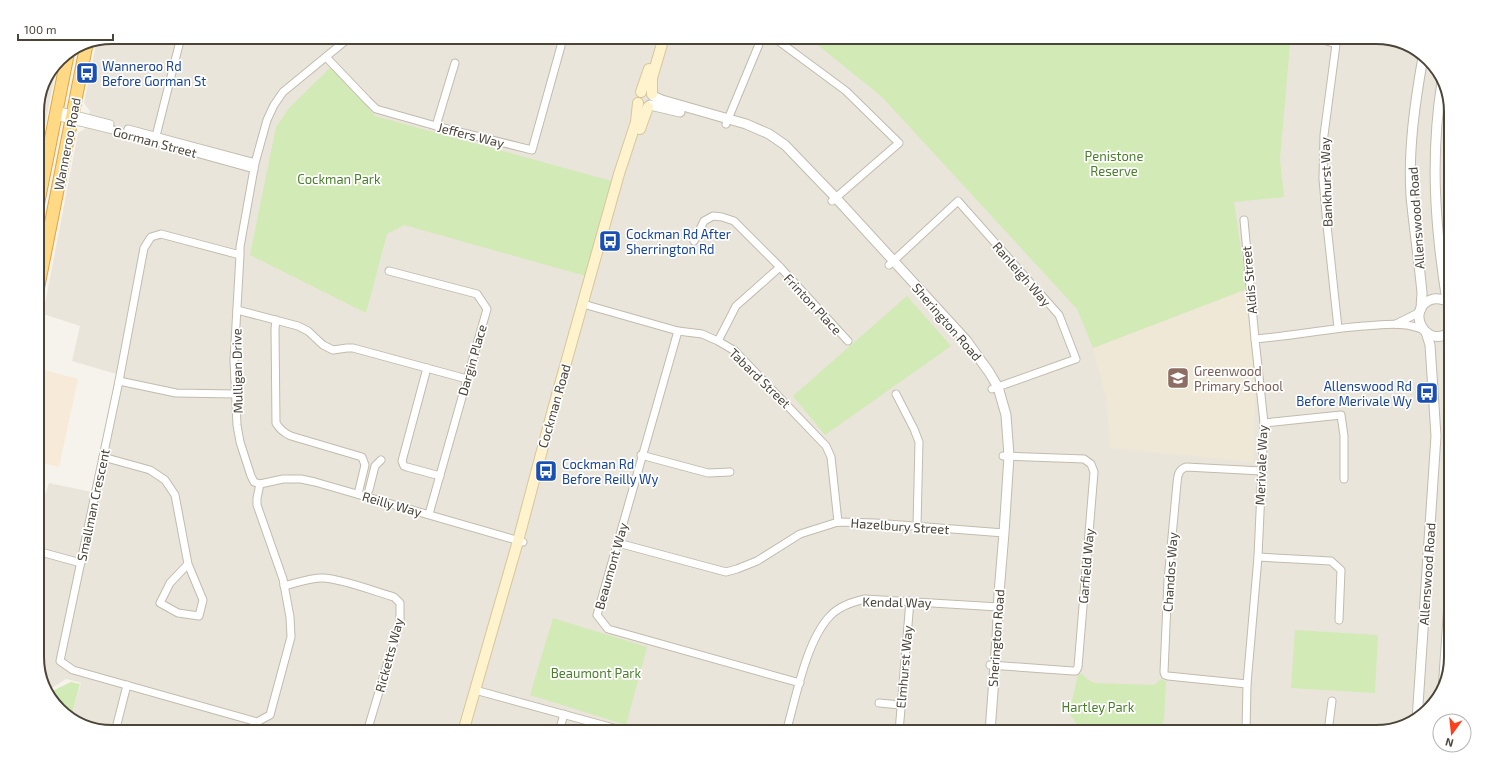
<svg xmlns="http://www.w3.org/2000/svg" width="1488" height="769" font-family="'Exo 2',sans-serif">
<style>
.residential{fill:#eae5da}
.commercial{fill:#f7ead8}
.education{fill:#efe8d6}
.green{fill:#d2eab5}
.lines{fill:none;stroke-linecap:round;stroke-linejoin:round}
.minor-casing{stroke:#c2bbae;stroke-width:9}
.tertiary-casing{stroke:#c2bbae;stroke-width:11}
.secondary-casing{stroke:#d6c79b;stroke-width:12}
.trunk-casing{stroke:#e0a43c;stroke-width:14}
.minor{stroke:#fff;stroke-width:7}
.tertiary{stroke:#fff;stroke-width:9}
.secondary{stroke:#fff3cd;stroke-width:10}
.trunk{stroke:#ffd985;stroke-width:12}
.labels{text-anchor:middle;stroke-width:3.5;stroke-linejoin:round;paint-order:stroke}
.transit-label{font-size:13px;fill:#164399;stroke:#fff;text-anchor:start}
.street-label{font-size:13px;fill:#4b4439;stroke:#fff}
.park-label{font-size:13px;fill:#4a7f2a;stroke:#fff}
.education-label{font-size:13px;fill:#785e54;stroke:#fff;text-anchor:start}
.rim{fill:none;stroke:#4b4439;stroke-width:2}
</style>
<rect width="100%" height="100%" fill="#f6f3ec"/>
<!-- residential -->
<g class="residential">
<polygon points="112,37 1376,37 1409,45 1438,70 1451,107 1451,657 1443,690 1417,719 1376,732 112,732 79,724 71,717 81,683 66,679 47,691 37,662 37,500 43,501 49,483 92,492 116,374 72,361 80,326 43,314 78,133 85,129 90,111 84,103 97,40"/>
<polygon points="57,63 43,136 37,134 37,107"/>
</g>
<!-- commercial -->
<polygon class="commercial" points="37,368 78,379 59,467 37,462"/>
<!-- education -->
<polygon class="education" points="1247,289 1256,359 1253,462 1110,448 1106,397 1093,348"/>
<!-- green -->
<g class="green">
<polygon points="808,37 1267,37 1290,44 1280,159 1284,197 1234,202 1247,289 1093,348 1077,309 882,97"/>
<polygon points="332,66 375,116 612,181 586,276 404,225 387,234 366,313 250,255 276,127 289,108"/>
<polygon points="907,296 951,346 825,435 793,396"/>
<polygon points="553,618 647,647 626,725 530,695"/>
<polygon points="1295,630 1378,635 1375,693 1291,688"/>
<polygon points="1082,674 1088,680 1095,683 1153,685 1157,683 1160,679 1166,681 1164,720 1158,732 1082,732 1069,713 1078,675"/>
<polygon points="71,682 80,684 71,717 50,699 48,693"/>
</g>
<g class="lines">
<!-- minor casing -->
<g class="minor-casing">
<g id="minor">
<polyline points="773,37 846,91 899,143 832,201"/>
<polyline points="1314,37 1336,44"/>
<polyline points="1337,37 1324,135 1323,179 1327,225 1338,328"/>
<polyline points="326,57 367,100 376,109 436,126 532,150 561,46"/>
<polyline points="56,110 110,124"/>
<polyline points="55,116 113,130 254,169"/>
<polyline points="726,124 762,37"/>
<polyline points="436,126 455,63"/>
<polyline points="128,129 255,163"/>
<polyline points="155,140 181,37"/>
<polyline points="1244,220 1255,339"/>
<polyline points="694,241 704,221 713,216 722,217 734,221 780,267"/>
<polyline points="240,255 161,234 151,237 144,248 119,381 60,661 73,670 257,722 270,715 291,637 290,617 283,579 257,505 257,498 260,484 254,482 251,476 240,442 237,425 234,360 240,255 240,247 255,163 267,120 274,105 283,92 350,37"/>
<polyline points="889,265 958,201 1059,315 1076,359 992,389"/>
<polyline points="389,271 477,294 487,309 429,514"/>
<polyline points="583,304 678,331 702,334 718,341 735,351 826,446 831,457 838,522"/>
<polyline points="237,310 298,326 308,331 323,345 333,350 347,348 353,348 467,379"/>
<path d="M276 320 275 329 276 423C280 430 284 433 291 436L362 457 365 465 358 494"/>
<polyline points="1396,324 1420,312"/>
<polyline points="678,331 597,615 608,629 800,683"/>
<polyline points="718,341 736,306 780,267 848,341"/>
<polyline points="427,368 402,461 404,466 407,467 440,476"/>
<polyline points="119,381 176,393 236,394"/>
<polyline points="896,394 914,429 919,442 917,526"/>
<polyline points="1264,423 1341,415 1344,436 1344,479"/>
<polyline points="641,455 708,473 730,472"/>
<polyline points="103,457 150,470 165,480 175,495 188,564 203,600 199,616 178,613 160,603 170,583 188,564"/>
<polyline points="260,484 283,479 301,479 315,482 523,542"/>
<polyline points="369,490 375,466 381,460"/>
<polyline points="618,543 726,572 737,569 757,561 800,534 838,522 875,523 1004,533"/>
<polyline points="37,551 81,563"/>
<polyline points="1258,557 1331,561 1341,570 1339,620"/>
<path d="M284 586C297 583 311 577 324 578 346 580 373 591 394 597L400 603V621L367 732"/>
<polyline points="990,665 1073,671 1076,671 1078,667 1094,472 1091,464 1084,459 1003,456"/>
<path d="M1247 684 1168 676 1165 675 1164 672 1168 580 1177 483C1178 475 1178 470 1186 467L1262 471"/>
<polyline points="475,690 628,732"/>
<polyline points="879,703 901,705"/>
<polyline points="115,732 127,685"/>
<polyline points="559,732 564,714"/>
<path d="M786 732C796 698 806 641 830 616 839 606 852 602 865 599L999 607"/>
<polyline points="899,732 910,601"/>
<path d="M1246 732 1247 684 1258 557 1264 423 1255 339C1291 336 1327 329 1363 326 1384 325 1405 321 1424 330"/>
<polyline points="1328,732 1332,701"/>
</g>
</g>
<!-- tertiary casing -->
<g class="tertiary-casing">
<g id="tertiary">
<path d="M1442 82C1430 157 1435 227 1447 301"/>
<polyline points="653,96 662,100 746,124 769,134 785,145 836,198 966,340 989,372 998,387 1006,415 1009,456 1004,533 999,593 997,638 990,732"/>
<polyline points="650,105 680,112"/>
<path d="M1451 304C1446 300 1440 298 1433 299 1404 307 1425 352 1451 331"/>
<path d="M1421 309 1422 293C1419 260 1414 228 1411 196 1408 150 1415 102 1423 57"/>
<polyline points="1443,691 1451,574"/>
<polyline points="1417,720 1436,436 1430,345 1426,332"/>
</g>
</g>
<!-- secondary casing -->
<g class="secondary-casing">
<g id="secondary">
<polyline points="641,92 649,69"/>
<polyline points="652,94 652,78 664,37"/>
<polyline points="640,129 648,107"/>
<polyline points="463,732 518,541 553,409 619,174 636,122 638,103"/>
</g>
</g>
<!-- trunk casing -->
<g class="trunk-casing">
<g id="trunk">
<polyline points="37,209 68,53"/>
<polyline points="37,293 87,42"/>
</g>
</g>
<!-- minor -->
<use href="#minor" class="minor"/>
<!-- tertiary -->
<use href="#tertiary" class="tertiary"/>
<!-- secondary -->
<use href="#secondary" class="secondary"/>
<!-- trunk -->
<use href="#trunk" class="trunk"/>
</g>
<!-- icons -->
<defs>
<g id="bus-square" transform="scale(1.15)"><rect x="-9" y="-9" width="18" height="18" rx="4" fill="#1a4fb4" stroke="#fff"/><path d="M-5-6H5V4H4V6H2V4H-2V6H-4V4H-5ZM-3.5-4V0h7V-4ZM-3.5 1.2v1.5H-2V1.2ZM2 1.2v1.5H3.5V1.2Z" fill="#fff"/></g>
<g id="school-square" transform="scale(1.15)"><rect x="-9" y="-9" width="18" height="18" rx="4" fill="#8d6e63" stroke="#fff"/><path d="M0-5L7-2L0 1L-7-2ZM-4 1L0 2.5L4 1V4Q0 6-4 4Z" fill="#fff"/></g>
</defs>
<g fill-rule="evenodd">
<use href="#bus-square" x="87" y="73"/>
<use href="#bus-square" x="610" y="241"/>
<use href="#school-square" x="1178" y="378"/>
<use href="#bus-square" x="1427" y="393"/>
<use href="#bus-square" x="546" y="471"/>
</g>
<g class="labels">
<!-- transit labels -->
<g class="transit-label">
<text x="102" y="71">Wanneroo Rd<tspan x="102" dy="15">Before Gorman St</tspan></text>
<text x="626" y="239">Cockman Rd After<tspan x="626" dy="15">Sherrington Rd</tspan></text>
<text x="1412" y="391" text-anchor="end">Allenswood Rd<tspan x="1412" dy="15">Before Merivale Wy</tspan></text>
<text x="562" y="469">Cockman Rd<tspan x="562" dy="15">Before Reilly Wy</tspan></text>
</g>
<!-- street labels -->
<g class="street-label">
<text transform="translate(471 135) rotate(14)" y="5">Jeffers Way</text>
<text transform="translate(155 142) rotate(15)" y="5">Gorman Street</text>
<text transform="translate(67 144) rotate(-79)" y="5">Wanneroo Road</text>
<text transform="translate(1326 182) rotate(-92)" y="5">Bankhurst Way</text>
<text transform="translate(1416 218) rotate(-94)" y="5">Allenswood Road</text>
<text transform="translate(1022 274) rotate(49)" y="5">Ranleigh Way</text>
<text transform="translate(1249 280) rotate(-95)" y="5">Aldis Street</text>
<text transform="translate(813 304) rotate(47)" y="5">Frinton Place</text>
<text transform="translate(947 322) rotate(49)" y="5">Sherington Road</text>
<text transform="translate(472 360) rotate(-74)" y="5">Dargin Place</text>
<text transform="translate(237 371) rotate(-91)" y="5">Mulligan Drive</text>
<text transform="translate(760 378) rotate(44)" y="5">Tabard Street</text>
<text transform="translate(554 406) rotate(-74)" y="5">Cockman Road</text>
<text transform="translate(1261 465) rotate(-88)" y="5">Merivale Way</text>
<text transform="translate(392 504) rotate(16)" y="5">Reilly Way</text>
<text transform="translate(93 505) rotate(-78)" y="5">Smallman Crescent</text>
<text transform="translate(900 526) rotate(4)" y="5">Hazelbury Street</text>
<text transform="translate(611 566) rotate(-74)" y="5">Beaumont Way</text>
<text transform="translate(1086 566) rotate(-85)" y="5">Garfield Way</text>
<text transform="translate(1170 572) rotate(-86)" y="5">Chandos Way</text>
<text transform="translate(1427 574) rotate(-86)" y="5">Allenswood Road</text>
<text transform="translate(897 602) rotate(1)" y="5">Kendal Way</text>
<text transform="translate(996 638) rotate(-86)" y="5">Sherington Road</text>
<text transform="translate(389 655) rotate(-75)" y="5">Ricketts Way</text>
<text transform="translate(904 667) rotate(-85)" y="5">Elmhurst Way</text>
</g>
<!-- park labels -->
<g class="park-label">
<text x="1114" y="161">Penistone<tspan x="1114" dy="15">Reserve</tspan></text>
<text x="339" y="184">Cockman Park</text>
<text x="596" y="678">Beaumont Park</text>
<text x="1098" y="712">Hartley Park</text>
</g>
<!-- education labels -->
<g class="education-label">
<text x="1194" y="376">Greenwood<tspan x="1194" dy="15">Primary School</tspan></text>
</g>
</g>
<!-- crop -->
<path d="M0 0H1488V769H0ZM112 44H1376A68 68 0 0 1 1444 112V657A68 68 0 0 1 1376 725H112A68 68 0 0 1 44 657V112A68 68 0 0 1 112 44Z" fill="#fff" fill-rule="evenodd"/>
<path class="rim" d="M112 44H1376A68 68 0 0 1 1444 112V657A68 68 0 0 1 1376 725H112A68 68 0 0 1 44 657V112A68 68 0 0 1 112 44Z"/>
<!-- north arrow -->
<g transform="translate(1452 733) rotate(195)"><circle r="19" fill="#ffffff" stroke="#b7b4b0"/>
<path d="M0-3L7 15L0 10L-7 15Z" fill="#fc3f1d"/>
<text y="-6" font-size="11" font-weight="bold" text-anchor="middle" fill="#4b4439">N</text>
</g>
<!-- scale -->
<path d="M18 34v6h95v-6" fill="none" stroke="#4b4439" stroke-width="2"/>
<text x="24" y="34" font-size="12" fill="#4b4439" stroke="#ffffff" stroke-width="3" paint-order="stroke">100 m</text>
</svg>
